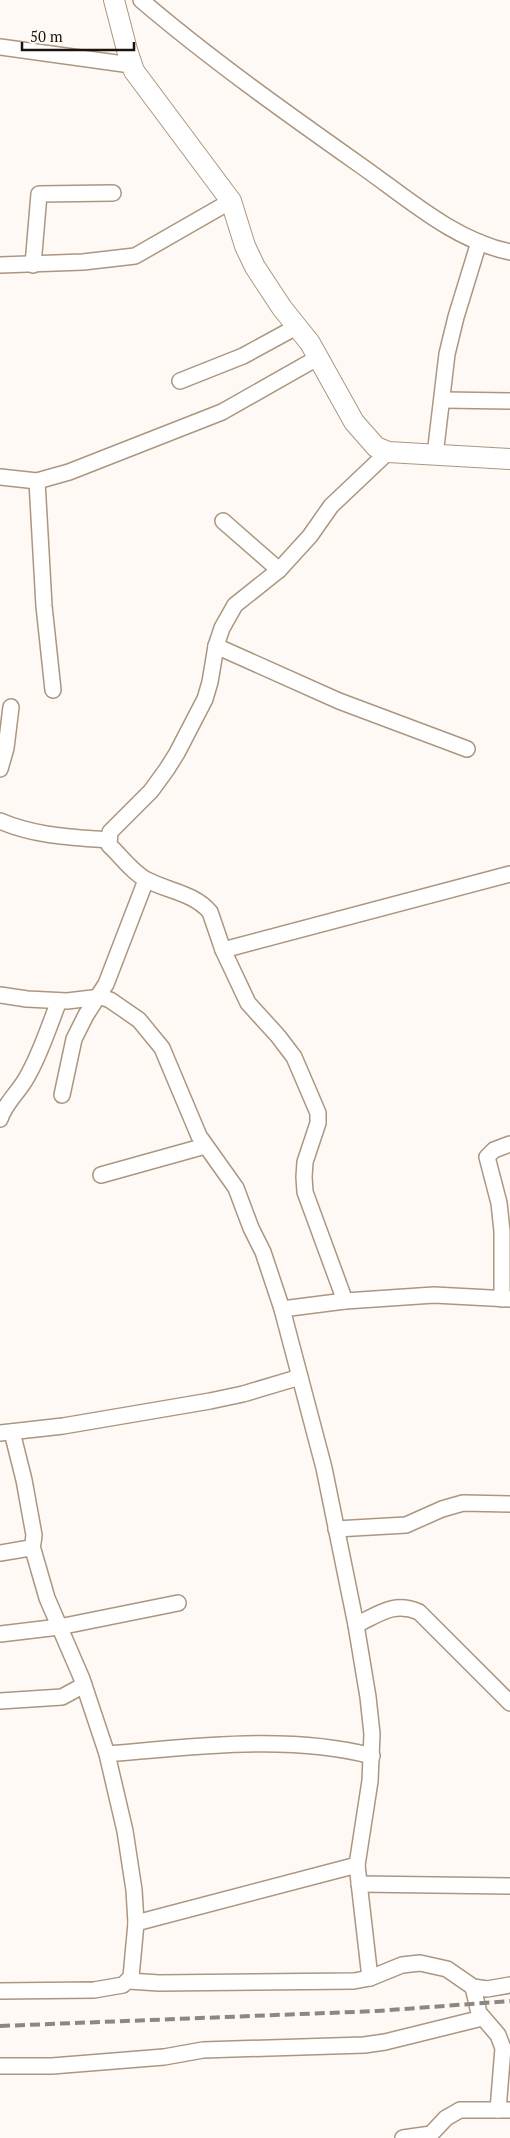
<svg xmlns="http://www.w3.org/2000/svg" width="510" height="2138" font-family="'PT Serif',serif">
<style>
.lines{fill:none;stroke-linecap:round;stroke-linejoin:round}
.minor-casing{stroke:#ab9680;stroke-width:18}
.tertiary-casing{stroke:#ab9680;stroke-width:22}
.minor{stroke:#fff;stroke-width:15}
.tertiary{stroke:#fff;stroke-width:20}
.rail{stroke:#8d8781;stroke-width:4;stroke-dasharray:10 5;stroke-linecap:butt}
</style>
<rect width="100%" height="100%" fill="#fef9f5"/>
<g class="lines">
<!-- minor casing -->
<g class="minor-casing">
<g id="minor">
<path d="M141 0C210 59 285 112 360 165 406 197 453 240 510 252"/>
<polyline points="0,47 131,65"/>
<polyline points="0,265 83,262 135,256 231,201"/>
<polyline points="33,265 39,194 113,193"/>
<polyline points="180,381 243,356 298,326"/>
<polyline points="443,400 510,401"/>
<polyline points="435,455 447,354 456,317 479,242"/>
<polyline points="0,477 37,481 69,472 222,412 319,357"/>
<polyline points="37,481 44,606 53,690"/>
<polyline points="223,521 279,570"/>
<polyline points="216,646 339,701 467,749"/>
<polyline points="0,769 6,748 11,707"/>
<path d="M0 821C35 836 70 837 108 840"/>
<polyline points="223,950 510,874"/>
<polyline points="0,995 27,999 67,1001 101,997 110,1000 139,1020 162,1048 199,1136 236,1188 251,1228 263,1252 282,1309 324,1468 356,1625 368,1697 372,1734 370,1781 357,1865 370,1978"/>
<polyline points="62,1095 74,1039 86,1015 106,984 146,880"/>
<path d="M0 1119C5 1103 19 1092 27 1077 41 1053 49 1026 59 1001"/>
<polyline points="101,1175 205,1146"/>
<polyline points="502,1299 502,1231 499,1203 487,1157 494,1150 510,1144"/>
<path d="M345 1301 305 1192 304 1177 305 1162 318 1123V1113L294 1057 278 1036 248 1003 223 950 210 912C194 893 168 891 147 880 133 873 121 856 109 845L110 832 151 791 167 769 177 753 205 699 210 682 216 646 222 628 235 605 279 570 310 536 331 506 388 452"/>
<polyline points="282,1309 345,1301 434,1295 510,1299"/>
<polyline points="0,1433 63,1426 210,1401 243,1394 300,1377"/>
<polyline points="336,1529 406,1525 442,1509 463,1503 510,1504"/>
<polyline points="0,1553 30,1548 33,1543 34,1535 24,1480 12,1432"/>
<path d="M356 1625C379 1614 394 1601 419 1612L510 1703"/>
<polyline points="0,1634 59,1627 178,1603"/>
<polyline points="0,1701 62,1697 84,1685"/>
<path d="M107 1754C192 1747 289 1734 372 1756"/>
<polyline points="359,1884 510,1886"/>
<polyline points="136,1923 357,1865"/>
<polyline points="129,1981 159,1983 354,1981 370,1978 402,1965 420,1963 447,1969 473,1987 487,1989 510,1985"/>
<polyline points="473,1987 479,2013 498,2035 503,2048 498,2110"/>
<polyline points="0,1991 94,1990 123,1985 131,1977 136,1923 134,1890 125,1831 107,1754 82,1679 47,1598 32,1546"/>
<polyline points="0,2066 52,2066 164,2057 203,2050 364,2045 385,2042 482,2018"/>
<polyline points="403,2138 431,2134 446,2118 460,2110 510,2110"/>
</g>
</g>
<!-- tertiary casing -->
<g class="tertiary-casing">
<polyline id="tertiary" points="114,0 127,50 134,71 231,201 245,246 255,267 282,308 310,343 354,422 376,447 388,452 510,459"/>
</g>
<!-- minor -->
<use href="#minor" class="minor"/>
<!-- tertiary -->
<use href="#tertiary" class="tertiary"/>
<!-- rail -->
<polyline class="rail" points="0,2026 377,2011 510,2001"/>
</g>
<!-- scale -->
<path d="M22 42v8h112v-8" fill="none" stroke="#1c140c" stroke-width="2.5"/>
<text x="30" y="42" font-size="15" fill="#1c140c" stroke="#fef9f5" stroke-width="4" paint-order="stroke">50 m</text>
</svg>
